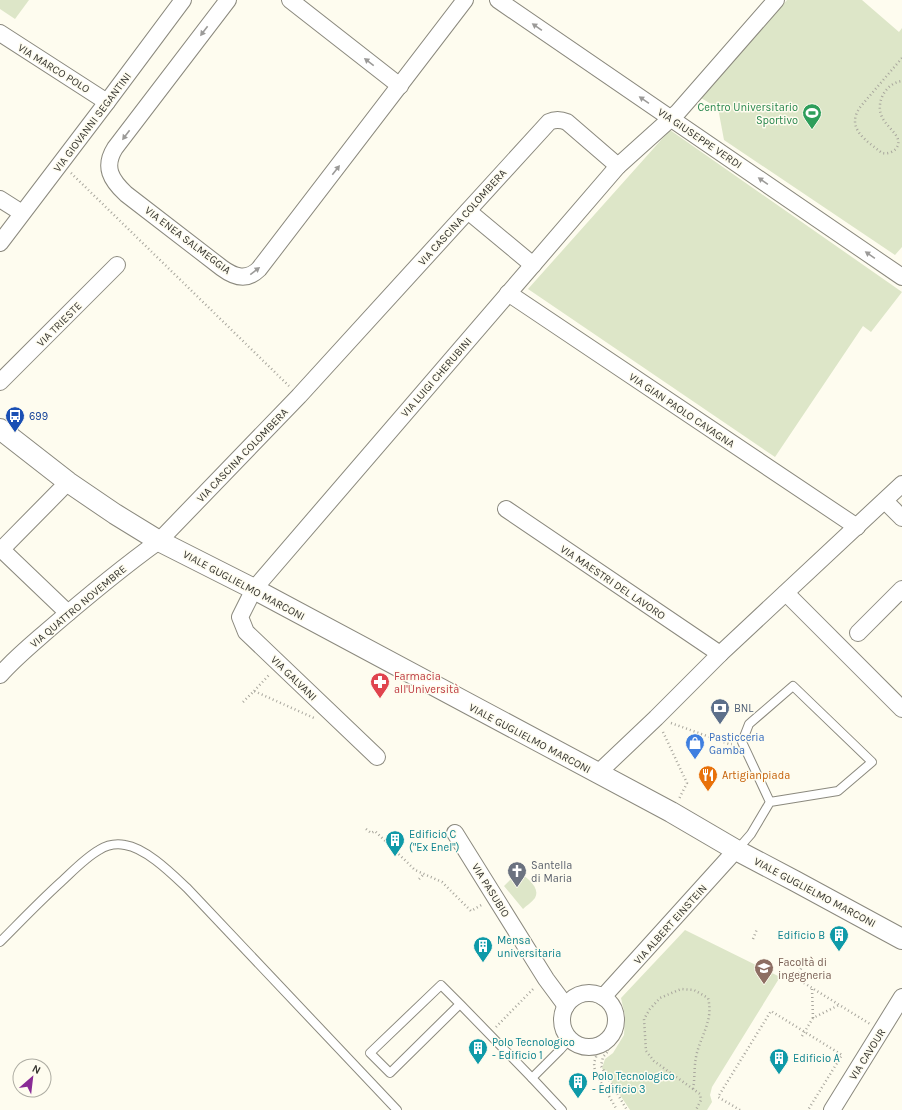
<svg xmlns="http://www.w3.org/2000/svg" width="902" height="1110" font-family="Karla,sans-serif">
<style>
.green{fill:#dde6c8}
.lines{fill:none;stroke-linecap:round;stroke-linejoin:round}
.service-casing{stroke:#8b897e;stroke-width:10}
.minor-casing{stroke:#8b897e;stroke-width:18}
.tertiary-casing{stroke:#8b897e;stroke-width:22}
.path{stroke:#a8a69d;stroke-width:2.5;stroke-dasharray:1 3;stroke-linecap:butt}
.service{stroke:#fff;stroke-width:8}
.minor{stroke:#fff;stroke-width:16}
.tertiary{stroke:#fff;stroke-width:20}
.oneway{fill:#9b9a98}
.labels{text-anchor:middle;stroke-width:3;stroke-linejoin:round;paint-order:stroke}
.street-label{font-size:11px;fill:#373631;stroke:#fefcef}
.leisure-label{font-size:11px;fill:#27864d;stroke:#fefcef;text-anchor:end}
.transit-label{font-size:11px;fill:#164399;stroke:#fefcef;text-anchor:start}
.health-label{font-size:11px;fill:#be3a42;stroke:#fefcef;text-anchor:start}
.service-label{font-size:11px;fill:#4e5e75;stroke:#fefcef;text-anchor:start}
.shop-label{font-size:11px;fill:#366cbe;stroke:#fefcef;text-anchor:start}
.food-label{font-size:11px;fill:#c56008;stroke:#fefcef;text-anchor:start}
.culture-label{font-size:11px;fill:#0d838f;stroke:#fefcef;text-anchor:start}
.worship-label{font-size:11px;fill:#5b616d;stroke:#fefcef;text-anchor:start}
.education-label{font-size:11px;fill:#785e54;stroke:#fefcef;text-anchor:start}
</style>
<rect width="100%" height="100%" fill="#fefcef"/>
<!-- green -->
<g class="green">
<polygon points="0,0 29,0 15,19 0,9"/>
<polygon points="787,0 862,0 899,32 902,28 902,247 895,255 724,140 718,108 701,98"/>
<polygon points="670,130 902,292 871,332 863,326 775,457 528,289"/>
<path d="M519 871C526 878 541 887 535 898 532 902 526 906 523 909L504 886Z"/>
<polygon points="685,930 780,977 712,1087 710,1095 712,1102 707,1110 630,1110 602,1068 605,1059 613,1053 624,1035 625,1016 621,998"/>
</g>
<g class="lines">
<!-- service casing -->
<g class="service-casing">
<g id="service">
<polyline points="737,850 751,834 770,802 838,791 872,762 793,686 749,724 742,742 770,802"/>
<path d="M0 942C20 922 40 901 61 882 73 871 85 858 99 850 107 845 115 843 125 845 146 848 172 874 187 888L397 1110"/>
<polyline points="460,1004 441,985 370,1053 390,1073 460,1004 532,1078 560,1050 570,1039"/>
<polyline points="532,1078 562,1110"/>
</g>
</g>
<!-- minor casing -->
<g class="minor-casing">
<g id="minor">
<path d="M228 0 115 148C103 167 111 180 126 194L222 268C234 277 247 281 259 269L465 0"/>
<polyline points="290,0 400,86"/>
<polyline points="498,0 902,277"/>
<polyline points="0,33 107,102"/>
<polyline points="0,199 22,213"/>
<polyline points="468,211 533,265"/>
<polyline points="0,243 107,102 183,0"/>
<polyline points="508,293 857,527"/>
<polyline points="0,382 117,265"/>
<polyline points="885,501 902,518"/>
<polyline points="506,509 720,654"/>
<polyline points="0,548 68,613"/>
<polyline points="0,551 68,482"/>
<polyline points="786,593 902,709"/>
<polyline points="858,633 902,589"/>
<path d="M0 675C14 659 31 645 47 631 83 600 120 569 159 541L299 396 549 122C555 119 560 119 567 122L618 166 678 112 776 0"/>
<polyline points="377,757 246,632 240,617 254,589 618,166"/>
<polyline points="597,774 656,718 720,654 902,484"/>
<polyline points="455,833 546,979 566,1006"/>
<circle cx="589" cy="1020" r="27"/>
<polyline points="603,997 736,850"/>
<polyline points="832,1110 902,997"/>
</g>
</g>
<!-- tertiary casing -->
<g class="tertiary-casing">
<polyline id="tertiary" points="0,429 68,482 115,514 159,541 254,589 671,812 736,850 795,881 902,939"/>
</g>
<!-- path -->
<g class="path">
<path d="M902 58 861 106C844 128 867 141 882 153 892 155 902 147 897 137 893 130 886 125 882 117 875 102 886 83 902 81"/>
<polyline points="71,173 289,386"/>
<polyline points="254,691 270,674"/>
<polyline points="243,702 254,691 314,718"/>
<polyline points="671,723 729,744 732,744"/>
<polyline points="663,732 687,783 679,799"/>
<polyline points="366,829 371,833 375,831 415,870 442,882 471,911 483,904"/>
<polyline points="419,879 424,874"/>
<polyline points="753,939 757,929"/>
<polyline points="803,965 796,978 870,1024"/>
<polyline points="812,989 813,1018"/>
<polyline points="496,1027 535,987"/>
<polyline points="802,1036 813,1018 839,1005"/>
<polyline points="600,1045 594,1063 595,1072 617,1110"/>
<polyline points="592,1047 609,1050 603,1057 601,1066 627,1110"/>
<path d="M693 1089C695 1078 694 1067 696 1057 700 1036 714 1021 708 998L694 990 681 989 660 998 650 1009 644 1019 646 1051 654 1061 700 1094 701 1100 696 1110"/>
<polyline points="740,1110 718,1097 771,1011 842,1055 808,1110"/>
</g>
<!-- service -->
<use href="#service" class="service"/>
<!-- minor -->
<use href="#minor" class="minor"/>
<!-- tertiary -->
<use href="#tertiary" class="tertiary"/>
</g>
<!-- one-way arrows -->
<defs><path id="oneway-solid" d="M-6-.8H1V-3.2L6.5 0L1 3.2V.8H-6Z"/></defs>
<g class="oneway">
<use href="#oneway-solid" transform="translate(537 27) rotate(-145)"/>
<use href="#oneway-solid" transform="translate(204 31) rotate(127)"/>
<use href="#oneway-solid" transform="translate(369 62) rotate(-142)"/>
<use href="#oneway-solid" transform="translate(644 100) rotate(-146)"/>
<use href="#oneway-solid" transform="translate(126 135) rotate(127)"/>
<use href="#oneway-solid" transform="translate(336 170) rotate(-52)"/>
<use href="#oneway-solid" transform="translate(763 181) rotate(-145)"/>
<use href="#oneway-solid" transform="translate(870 255) rotate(-145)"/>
<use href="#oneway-solid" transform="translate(255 271) rotate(-38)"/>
</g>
<!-- icons -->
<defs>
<g id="stadium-pin" transform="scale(1)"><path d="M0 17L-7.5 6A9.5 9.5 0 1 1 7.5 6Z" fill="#2e9e5b" stroke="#fefcef"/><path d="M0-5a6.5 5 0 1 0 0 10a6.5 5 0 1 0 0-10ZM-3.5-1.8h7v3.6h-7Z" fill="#fff"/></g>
<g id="bus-pin" transform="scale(1)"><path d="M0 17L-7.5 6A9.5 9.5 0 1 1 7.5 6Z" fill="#1a4fb4" stroke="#fefcef"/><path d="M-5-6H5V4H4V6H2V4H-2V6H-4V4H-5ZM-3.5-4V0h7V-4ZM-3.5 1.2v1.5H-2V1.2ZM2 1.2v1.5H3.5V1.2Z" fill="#fff"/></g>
<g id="pharmacy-pin" transform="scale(1)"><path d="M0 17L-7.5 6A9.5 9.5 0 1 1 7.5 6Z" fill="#e0444e" stroke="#fefcef"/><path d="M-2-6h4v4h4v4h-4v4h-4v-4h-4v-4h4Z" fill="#fff"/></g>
<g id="bank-pin" transform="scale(1)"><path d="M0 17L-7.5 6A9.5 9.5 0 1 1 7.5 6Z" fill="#5c6f8a" stroke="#fefcef"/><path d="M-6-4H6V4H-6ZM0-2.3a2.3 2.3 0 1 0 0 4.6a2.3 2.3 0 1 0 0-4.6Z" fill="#fff"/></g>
<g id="shop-pin" transform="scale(1)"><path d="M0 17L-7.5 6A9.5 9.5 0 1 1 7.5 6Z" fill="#3f7fe0" stroke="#fefcef"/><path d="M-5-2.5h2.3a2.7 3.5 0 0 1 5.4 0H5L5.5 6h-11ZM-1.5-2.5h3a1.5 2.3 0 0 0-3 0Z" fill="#fff"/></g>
<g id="restaurant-pin" transform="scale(1)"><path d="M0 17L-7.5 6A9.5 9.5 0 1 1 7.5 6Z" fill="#e8710a" stroke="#fefcef"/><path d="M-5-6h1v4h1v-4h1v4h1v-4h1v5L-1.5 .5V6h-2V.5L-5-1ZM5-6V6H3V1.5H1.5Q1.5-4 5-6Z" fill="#fff"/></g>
<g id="building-pin" transform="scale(1)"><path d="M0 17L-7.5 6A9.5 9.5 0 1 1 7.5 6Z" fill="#0f9aa8" stroke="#fefcef"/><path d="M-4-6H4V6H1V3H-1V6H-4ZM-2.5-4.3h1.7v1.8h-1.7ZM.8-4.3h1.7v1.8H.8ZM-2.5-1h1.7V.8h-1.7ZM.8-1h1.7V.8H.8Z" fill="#fff"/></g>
<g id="church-pin" transform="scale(1)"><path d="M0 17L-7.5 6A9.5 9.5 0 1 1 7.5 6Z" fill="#6b7280" stroke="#fefcef"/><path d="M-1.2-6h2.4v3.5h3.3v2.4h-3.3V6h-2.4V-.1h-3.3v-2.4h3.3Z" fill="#fff"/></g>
<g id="university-pin" transform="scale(1)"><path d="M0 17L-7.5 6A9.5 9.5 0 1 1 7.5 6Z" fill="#8d6e63" stroke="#fefcef"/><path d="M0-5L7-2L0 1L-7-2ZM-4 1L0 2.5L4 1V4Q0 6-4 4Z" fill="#fff"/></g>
</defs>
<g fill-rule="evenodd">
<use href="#stadium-pin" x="812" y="113"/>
<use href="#bus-pin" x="15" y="416"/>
<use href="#pharmacy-pin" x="380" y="682"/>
<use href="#bank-pin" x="720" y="708"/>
<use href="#shop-pin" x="695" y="743"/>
<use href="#restaurant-pin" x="708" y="775"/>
<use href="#building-pin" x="395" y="840"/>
<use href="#church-pin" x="517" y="871"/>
<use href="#building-pin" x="839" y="935"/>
<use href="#building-pin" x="483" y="946"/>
<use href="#university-pin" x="764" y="968"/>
<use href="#building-pin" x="478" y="1048"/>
<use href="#building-pin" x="779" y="1058"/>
<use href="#building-pin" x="578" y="1082"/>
</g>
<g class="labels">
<!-- street labels -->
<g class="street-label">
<text transform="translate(54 68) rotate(32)" y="4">VIA MARCO POLO</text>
<text transform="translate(92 122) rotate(-53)" y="4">VIA GIOVANNI SEGANTINI</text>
<text transform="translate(700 138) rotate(34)" y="4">VIA GIUSEPPE VERDI</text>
<text transform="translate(462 217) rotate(-48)" y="4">VIA CASCINA COLOMBERA</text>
<text transform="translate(188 240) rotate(37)" y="4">VIA ENEA SALMEGGIA</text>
<text transform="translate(59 324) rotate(-45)" y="4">VIA TRIESTE</text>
<text transform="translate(436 377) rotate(-49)" y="4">VIA LUIGI CHERUBINI</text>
<text transform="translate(682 410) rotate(34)" y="4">VIA GIAN PAOLO CAVAGNA</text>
<text transform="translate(242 455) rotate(-46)" y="4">VIA CASCINA COLOMBERA</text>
<text transform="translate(613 582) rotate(34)" y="4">VIA MAESTRI DEL LAVORO</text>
<text transform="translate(244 585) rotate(28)" y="4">VIALE GUGLIELMO MARCONI</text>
<text transform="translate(78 606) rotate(-40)" y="4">VIA QUATTRO NOVEMBRE</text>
<text transform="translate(294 678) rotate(44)" y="4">VIA GALVANI</text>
<text transform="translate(530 738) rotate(28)" y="4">VIALE GUGLIELMO MARCONI</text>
<text transform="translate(491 890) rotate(58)" y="4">VIA PASUBIO</text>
<text transform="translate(815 892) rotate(28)" y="4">VIALE GUGLIELMO MARCONI</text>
<text transform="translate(670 924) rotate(-48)" y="4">VIA ALBERT EINSTEIN</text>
<text transform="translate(867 1054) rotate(-58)" y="4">VIA CAVOUR</text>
</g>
<!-- leisure labels -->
<g class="leisure-label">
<text x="798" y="111">Centro Universitario<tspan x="798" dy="13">Sportivo</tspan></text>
</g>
<!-- transit labels -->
<g class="transit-label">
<text x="29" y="420">699</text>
</g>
<!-- health labels -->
<g class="health-label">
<text x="394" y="680">Farmacia<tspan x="394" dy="13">all'Università</tspan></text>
</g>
<!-- service labels -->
<g class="service-label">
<text x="734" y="712">BNL</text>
</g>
<!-- shop labels -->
<g class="shop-label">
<text x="709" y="741">Pasticceria<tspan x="709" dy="13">Gamba</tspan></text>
</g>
<!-- food labels -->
<g class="food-label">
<text x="722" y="779">Artigianpiada</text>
</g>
<!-- culture labels -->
<g class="culture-label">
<text x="409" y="838">Edificio C<tspan x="409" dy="13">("Ex Enel")</tspan></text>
<text x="825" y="939" text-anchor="end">Edificio B</text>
<text x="497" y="944">Mensa<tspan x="497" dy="13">universitaria</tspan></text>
<text x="492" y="1046">Polo Tecnologico<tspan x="492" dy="13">- Edificio 1</tspan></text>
<text x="793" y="1062">Edificio A</text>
<text x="592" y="1080">Polo Tecnologico<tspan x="592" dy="13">- Edificio 3</tspan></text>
</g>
<!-- worship labels -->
<g class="worship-label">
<text x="531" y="869">Santella<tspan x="531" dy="13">di Maria</tspan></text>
</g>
<!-- education labels -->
<g class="education-label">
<text x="778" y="966">Facoltà di<tspan x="778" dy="13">ingegneria</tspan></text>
</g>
</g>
<!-- north arrow -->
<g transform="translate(32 1078) rotate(28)"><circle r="19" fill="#fefcef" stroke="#aeada3"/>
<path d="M0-3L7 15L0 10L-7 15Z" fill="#892b95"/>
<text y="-6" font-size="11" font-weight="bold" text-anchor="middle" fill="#373631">N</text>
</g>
</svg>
